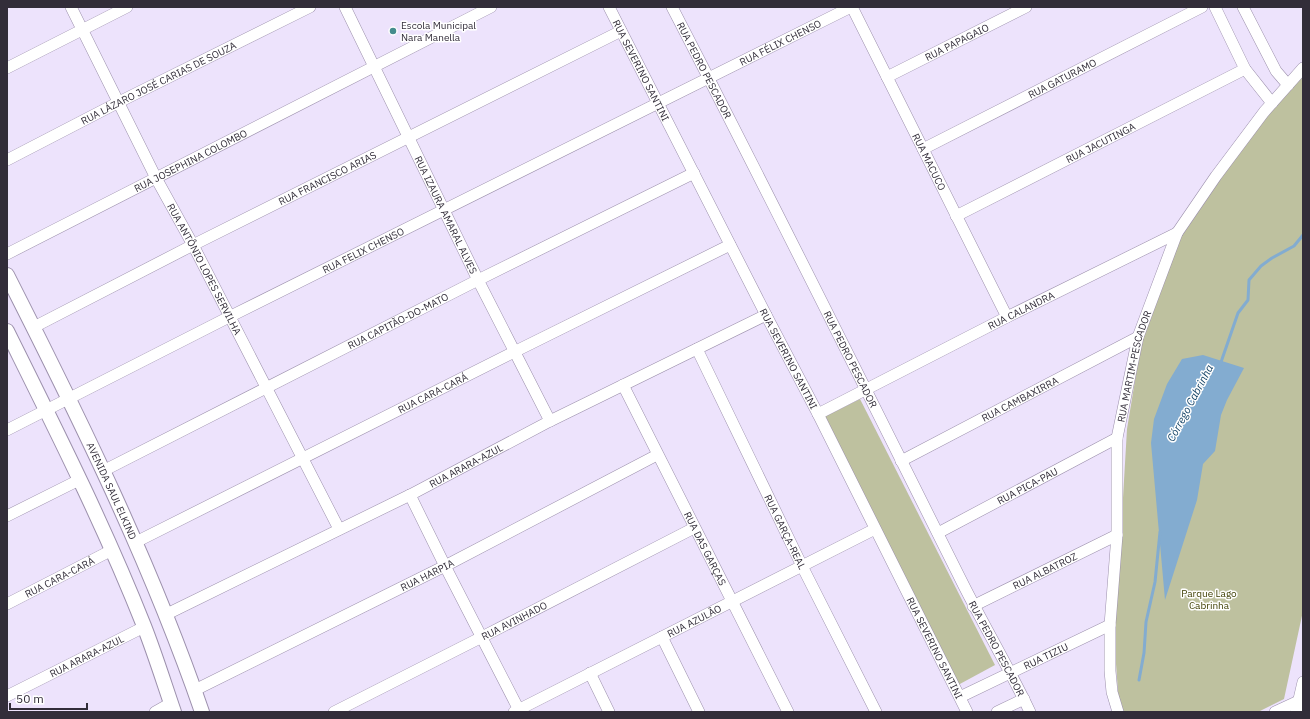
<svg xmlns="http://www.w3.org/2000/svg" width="1310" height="719" font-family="'IBM Plex Sans',sans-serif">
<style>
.green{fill:#bec19f}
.water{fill:#83acd0}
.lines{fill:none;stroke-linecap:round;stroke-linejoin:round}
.stream{stroke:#83acd0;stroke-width:3}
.minor-casing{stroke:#9c90ac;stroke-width:12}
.major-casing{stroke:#9c90ac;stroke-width:16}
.minor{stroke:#fff;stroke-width:11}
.major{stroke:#fff;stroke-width:14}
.poi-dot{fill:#448c8d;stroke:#fff;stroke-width:1.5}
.labels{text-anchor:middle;stroke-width:3;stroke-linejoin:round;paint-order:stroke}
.poi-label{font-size:10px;fill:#322d39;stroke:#fff;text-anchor:start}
.street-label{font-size:10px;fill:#322d39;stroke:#fff}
.park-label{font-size:10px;fill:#3d3e00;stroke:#fff}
.water-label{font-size:11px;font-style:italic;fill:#154467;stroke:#fff}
</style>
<rect width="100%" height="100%" fill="#ede3fc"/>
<!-- green -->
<g class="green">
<polygon points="1303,72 1303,611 1284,699 1258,712 1122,712 1119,706 1113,622 1121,532 1127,429 1141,344 1182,233 1265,113"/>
<polygon points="860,399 995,665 958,685 824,417"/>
</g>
<!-- water -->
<polygon class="water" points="1203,355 1244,368 1227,400 1221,415 1215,451 1203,464 1197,500 1165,600 1151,443 1154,419 1167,384 1182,359"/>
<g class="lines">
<!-- stream -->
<g class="stream">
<polyline points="1220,365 1238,313 1248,300 1249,280 1261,266 1272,258 1294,246 1303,235"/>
<polyline points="1139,680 1144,653 1146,622 1155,582 1160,532"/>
</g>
<!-- minor casing -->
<g class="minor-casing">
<g id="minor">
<path id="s1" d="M71 7 156 178 193 245 339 529"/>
<path id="s2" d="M345 7 478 280 550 421"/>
<path id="s3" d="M609 7 766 315 818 414 967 712"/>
<path id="s4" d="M672 7C771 198 866 390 962 582 984 626 1009 668 1030 712"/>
<path id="s5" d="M852 7 1007 317"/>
<polyline points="1215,7 1245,69 1272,103"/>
<polyline points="1243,7 1276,71 1288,85"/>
<polyline points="7,68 127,7"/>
<path id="s6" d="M887 77 1026 7"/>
<path id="s7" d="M923 149 1202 7"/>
<path id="s8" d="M7 160 119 102 310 7"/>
<path id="s9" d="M956 216 1245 69"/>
<path id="s10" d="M7 254 491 7"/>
<path id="s11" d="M34 327 193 245 621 31"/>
<path id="s12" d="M697 349 802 566 876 712"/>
<path id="s13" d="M623 385 788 712"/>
<path id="s14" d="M818 414 1007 317 1177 233"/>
<path id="s15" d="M7 430 229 317 851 7"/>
<path id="s16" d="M901 461 1138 337"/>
<path id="s17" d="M103 471 478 280 694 173"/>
<polyline points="410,495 445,566 520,712"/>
<polyline points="7,516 79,480"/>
<path id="s18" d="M938 533 1117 438"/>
<path id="s19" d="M136 542 514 352 730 245"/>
<path id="s20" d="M7 604 112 550"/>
<path id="s21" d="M973 606 1117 535"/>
<path id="s22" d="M165 615 410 495 550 421 766 315"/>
<polyline points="662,637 699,712"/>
<polyline points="590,673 609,712"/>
<path id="s23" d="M195 690 445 566 657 455"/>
<path id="s24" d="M7 696 144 627"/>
<path id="s25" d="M960 697 1110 625"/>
<polyline points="155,712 171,703"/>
<path id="s26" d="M334 712 482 637 694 528"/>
<path id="s27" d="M514 712 875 529"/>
<polyline points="997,712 1024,699"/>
<path id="s28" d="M1118 712 1112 692 1110 671V625L1117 535V438L1138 337 1177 233 1216 176 1264 112 1303 68"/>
<polyline points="1275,712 1303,699"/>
<polyline points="1296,712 1303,682"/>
</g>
</g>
<!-- major casing -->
<g class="major-casing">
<g id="major">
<path id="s29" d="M7 275C79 417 150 561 202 712"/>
<path d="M7 331C55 428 104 525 144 626 155 654 164 683 174 712"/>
</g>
</g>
<!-- minor -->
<use href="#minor" class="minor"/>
<!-- major -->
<use href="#major" class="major"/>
</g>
<!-- markers -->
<circle class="poi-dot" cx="393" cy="31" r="4"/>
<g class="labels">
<!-- poi labels -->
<g class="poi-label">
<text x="401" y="29">Escola Municipal<tspan x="401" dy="12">Nara Manella</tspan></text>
</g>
<!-- street labels -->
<g class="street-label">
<text dy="4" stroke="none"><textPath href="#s15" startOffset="865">RUA FÉLIX CHENSO</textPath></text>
<text dy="4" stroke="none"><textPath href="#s6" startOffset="78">RUA PAPAGAIO</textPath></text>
<text dy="4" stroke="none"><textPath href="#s4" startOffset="71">RUA PEDRO PESCADOR</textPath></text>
<text dy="4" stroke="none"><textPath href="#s3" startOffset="71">RUA SEVERINO SANTINI</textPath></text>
<text dy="4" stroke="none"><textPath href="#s7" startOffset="156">RUA GATURAMO</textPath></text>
<text dy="4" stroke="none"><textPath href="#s8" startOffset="170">RUA LÁZARO JOSÉ CARIAS DE SOUZA</textPath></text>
<text dy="4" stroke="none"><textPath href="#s9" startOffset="162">RUA JACUTINGA</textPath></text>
<text dy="4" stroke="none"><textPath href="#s10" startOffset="206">RUA JOSEPHINA COLOMBO</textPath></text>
<text dy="4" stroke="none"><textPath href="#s5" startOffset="173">RUA MACUCO</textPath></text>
<text dy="4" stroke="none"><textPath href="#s11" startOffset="329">RUA FRANCISCO ARIAS</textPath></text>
<text dy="4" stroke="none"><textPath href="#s2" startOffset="231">RUA IZAURA AMARAL ALVES</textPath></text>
<text dy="4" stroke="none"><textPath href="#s15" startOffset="399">RUA FELIX CHENSO</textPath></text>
<text dy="4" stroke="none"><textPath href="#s1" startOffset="294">RUA ANTÔNIO LOPES SERVILHA</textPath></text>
<text dy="4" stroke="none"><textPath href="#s14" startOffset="228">RUA CALANDRA</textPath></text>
<text dy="4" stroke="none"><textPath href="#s17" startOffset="331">RUA CAPITÃO-DO-MATO</textPath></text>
<text dy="4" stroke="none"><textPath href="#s3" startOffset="395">RUA SEVERINO SANTINI</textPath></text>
<text dy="4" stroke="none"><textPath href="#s4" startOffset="395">RUA PEDRO PESCADOR</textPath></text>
<text dy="4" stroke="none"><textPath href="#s28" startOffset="349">RUA MARTIM-PESCADOR</textPath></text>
<text dy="4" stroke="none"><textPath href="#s19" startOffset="332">RUA CARA-CARÁ</textPath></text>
<text dy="4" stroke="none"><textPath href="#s16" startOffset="134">RUA CAMBAXIRRA</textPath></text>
<text dy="4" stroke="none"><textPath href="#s22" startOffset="336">RUA ARARA-AZUL</textPath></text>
<text dy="4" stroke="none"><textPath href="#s18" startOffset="101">RUA PICA-PAU</textPath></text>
<text dy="4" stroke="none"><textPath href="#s29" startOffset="240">AVENIDA SAUL ELKIND</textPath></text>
<text dy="4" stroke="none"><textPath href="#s12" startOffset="203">RUA GARÇA-REAL</textPath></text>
<text dy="4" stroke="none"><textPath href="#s13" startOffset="183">RUA DAS GARÇAS</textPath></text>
<text dy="4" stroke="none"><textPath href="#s21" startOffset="80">RUA ALBATROZ</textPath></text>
<text dy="4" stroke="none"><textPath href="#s23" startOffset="259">RUA HARPIA</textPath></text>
<text dy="4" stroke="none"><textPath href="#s20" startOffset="59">RUA CARA-CARÁ</textPath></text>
<text dy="4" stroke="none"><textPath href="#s26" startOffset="202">RUA AVINHADO</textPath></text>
<text dy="4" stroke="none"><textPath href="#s27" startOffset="202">RUA AZULÃO</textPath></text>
<text dy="4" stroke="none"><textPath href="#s3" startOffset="719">RUA SEVERINO SANTINI</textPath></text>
<text dy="4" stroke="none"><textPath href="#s4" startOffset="719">RUA PEDRO PESCADOR</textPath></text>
<text dy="4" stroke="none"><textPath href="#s24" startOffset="89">RUA ARARA-AZUL</textPath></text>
<text dy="4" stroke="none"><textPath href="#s25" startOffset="95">RUA TIZIU</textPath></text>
</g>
<!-- park labels -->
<g class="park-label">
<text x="1209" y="597">Parque Lago<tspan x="1209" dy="12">Cabrinha</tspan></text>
</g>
<!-- water labels -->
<g class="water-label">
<text transform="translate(1190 403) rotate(-62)" y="4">Córrego Cabrinha</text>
</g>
</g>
<!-- border -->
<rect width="1310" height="719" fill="none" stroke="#322d39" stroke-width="16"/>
<!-- scale -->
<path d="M10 703v6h77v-6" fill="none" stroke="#322d39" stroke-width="2"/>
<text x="16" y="703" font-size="12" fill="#322d39" stroke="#ffffff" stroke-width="3" paint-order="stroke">50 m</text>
</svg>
